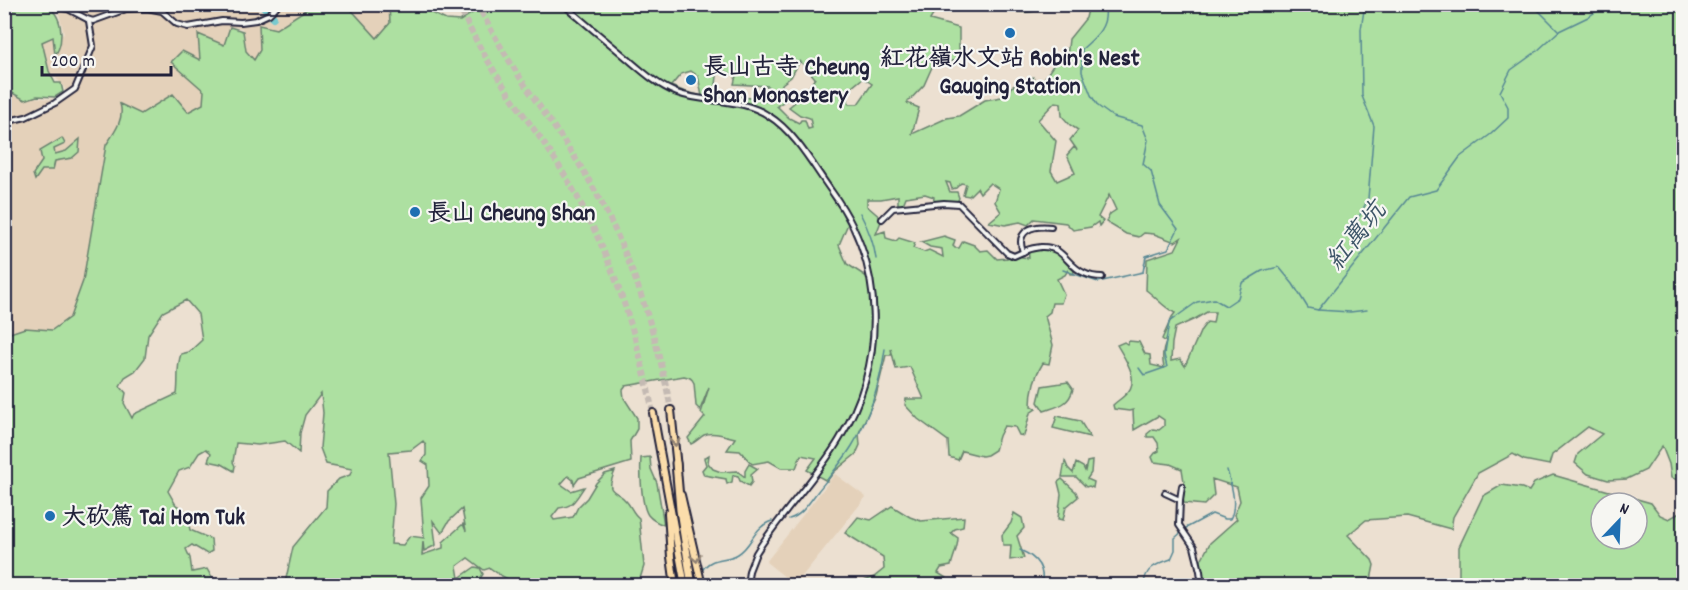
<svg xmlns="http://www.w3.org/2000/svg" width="1688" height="590" font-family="Dekko,'LXGW WenKai TC',sans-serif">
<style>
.built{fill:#e4d1ba}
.green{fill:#ade0a1;stroke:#68816e;stroke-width:1.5;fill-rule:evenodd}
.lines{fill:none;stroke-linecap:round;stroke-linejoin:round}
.stream{stroke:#568794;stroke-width:1.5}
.river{stroke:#78cacf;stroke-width:8}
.trunk-tunnel{stroke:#c4bab3;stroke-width:6;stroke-dasharray:6 3;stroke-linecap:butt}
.minor-casing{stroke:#22223b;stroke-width:8}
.trunk-casing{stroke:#22223b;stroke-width:10}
.motorway-casing{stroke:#22223b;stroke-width:11}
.minor{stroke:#f6f6f2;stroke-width:4}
.trunk{stroke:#fbddab;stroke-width:6}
.motorway{stroke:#fbddab;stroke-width:7}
.oneway{stroke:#8e8073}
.poi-dot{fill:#1f6fb2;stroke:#f6f6f2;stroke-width:2}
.labels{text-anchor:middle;stroke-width:4.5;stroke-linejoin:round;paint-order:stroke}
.poi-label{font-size:24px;font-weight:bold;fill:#22223b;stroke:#f6f6f2;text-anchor:start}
.water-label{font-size:26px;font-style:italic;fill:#3c5467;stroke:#f6f6f2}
</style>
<rect width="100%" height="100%" fill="#ece0d1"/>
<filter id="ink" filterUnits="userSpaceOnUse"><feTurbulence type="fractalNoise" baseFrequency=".0167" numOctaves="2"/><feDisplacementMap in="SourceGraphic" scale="12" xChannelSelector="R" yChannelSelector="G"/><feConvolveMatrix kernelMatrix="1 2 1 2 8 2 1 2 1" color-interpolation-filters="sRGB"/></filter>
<g filter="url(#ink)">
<!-- built -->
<g class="built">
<polygon points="251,4 261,13 270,5 313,5 276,29 260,50 254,60 246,51 242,28 230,27 224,45 204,91 204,104 188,112 173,94 141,114 119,104 122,111 117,129 105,147 83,281 70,318 52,330 25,328 5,335 4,91 25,100 34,97 54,100 66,92 63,85 49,71 42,42 64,34 57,5"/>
<polygon points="347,5 389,5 390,23 377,38"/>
<polygon points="835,474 866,497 795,585 766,562"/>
</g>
<!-- green -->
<g class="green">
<path d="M486 4 939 5 930 20 959 28V59L932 67 924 85 907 103 919 108 912 134 947 118 959 116 985 100 1007 96 1011 87 1033 77 1038 88 1054 64 1067 57 1069 39 1086 18 1089 5H1683V481L1671 478 1669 464 1662 446 1646 470 1627 479 1608 480 1588 474 1575 463 1578 454 1602 434 1588 427 1552 455 1549 465 1524 460 1513 454 1478 473 1453 517 1451 529 1407 517 1366 520 1348 535 1372 560 1374 565 1370 585H1203L1199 564 1210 543 1237 519 1234 515 1240 501 1237 487 1212 479 1214 495 1204 505 1184 503 1183 498 1185 488 1182 469 1170 464 1154 462 1152 457 1155 453 1159 451 1158 443 1154 437H1147V434L1153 429 1159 430 1164 426V420L1158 416 1134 430 1133 410 1129 411 1114 409 1113 405C1117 401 1121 399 1125 395 1142 381 1125 359 1117 345L1124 342 1127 344 1129 341 1139 342 1145 354 1150 355 1151 365 1164 368C1162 358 1162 352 1166 342L1162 339 1172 317 1175 313C1163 307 1157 298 1146 290L1147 259 1175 250 1181 238 1175 242 1154 234 1144 233 1139 237 1126 234 1106 222 1110 214 1116 210 1109 195 1098 217 1103 221 1099 226 1098 222 1091 227 1073 230 1066 223 1034 219 1028 225 1020 222 1005 225 989 222 1001 212 995 202 999 189 990 183 980 193 977 188 969 196 963 195 966 184 961 183 956 188 952 189 950 183 946 182 950 192H957L959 198 956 204 933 205 934 197 925 194 906 197 902 207H898V196L881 199H867V206L882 219 876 234 885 231 886 238 896 241 899 238 915 243 913 248 924 252 929 250 943 257 942 249 930 247 921 242 944 236 955 240 953 246 955 248H959L963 241 974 245 980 251 988 250 997 259 1007 258V253L1014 256 1019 254 1022 257 1029 258 1028 248 1051 247 1073 265 1074 274H1070L1068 270 1065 275 1057 279 1064 294 1061 303H1052L1050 312 1045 316 1053 345 1049 364 1043 363C1035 375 1031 391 1031 406L1036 409 1030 413 1024 436 1019 435 1015 427 1004 426 999 436 995 450 987 455 982 456 962 451 958 460 949 457 948 441 918 419 905 405 906 399H924L910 367 896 369 891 349 892 355H886L876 396 859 433 860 445 856 454 834 472 827 481 807 470 816 458 801 455 796 468H781L769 461 752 464 740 451 727 450 735 438C725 436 713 431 704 435 699 438 696 442 691 444L688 438 705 417 701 413 709 387 700 410 696 406 694 383C692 378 689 377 684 376L626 386 623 390 624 398 637 418V429L630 441 631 462 579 478 574 485 573 480 568 476 561 484 571 491 584 487C576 499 573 507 559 508L552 517 554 520 573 517 578 507 587 498 596 483 605 474 615 471C604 496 616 488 627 502 632 508 633 514 639 518L644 566 638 585H519L500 575 490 568 484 570 468 558 457 566 459 578 475 567 480 568 483 574C476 586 475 585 462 585L460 583 450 579 436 585 419 582 408 586 287 585 285 583 293 547 326 507 327 491 339 479 350 475 352 469 326 464 320 448 323 413 321 394 305 415 300 433 299 453 285 441 258 445 236 443 233 462 235 466 234 471 222 464 208 461 211 453 206 449 199 453 190 467 179 471 168 491 176 505 186 511 190 530 211 539 212 551 207 554 192 545 186 549 190 558 192 572 207 569 216 585H5L4 335 25 328 52 330 70 317 83 281 106 145C114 133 125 119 120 104L141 114 173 94 188 112 203 104 204 91 171 62 182 51 200 60 198 34 224 45 230 27 243 31 246 51 254 60 260 50 259 25 276 29 313 5H347L377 38 390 23 389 5H427L431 13 446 20 460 21ZM800 61 815 78 804 95 789 107 800 115 810 118 812 128 808 129 805 120H801L799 123 789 118 777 106 786 100 788 93 782 90V84L791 77ZM718 68 736 76 734 84 768 86V101L720 93 716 85ZM691 71 698 76 702 96 683 91 671 86 681 74ZM863 78 872 84 858 104H849L846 92ZM1055 102 1061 103 1062 116 1070 125 1078 130 1070 140 1077 150 1074 147 1067 155 1075 173 1057 181 1051 171 1056 141 1038 120ZM850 219 867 255 873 281 847 264 839 245ZM186 300 198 314 202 340 189 352 181 354C176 367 179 380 177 394L134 414 132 418 124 403 126 393 120 386 125 377 135 371 145 358 148 335 163 312ZM1207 312H1215L1213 323 1207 322 1201 330 1185 366 1180 359 1171 361 1172 343 1175 328 1195 319ZM423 441 426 446V455L422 461 428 465 429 486 421 498 424 538 410 536 403 545 391 544 394 504 389 452 411 450ZM462 509 466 531 463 524 443 542V548L422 555 423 541 424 551 436 545 433 521 442 533 449 521Z"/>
<path d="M23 5C29 5 37 3 43 5 62 9 66 41 55 55L53 37 42 42 49 71 55 83H61L63 92 55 97 37 96 25 100 5 89 4 15 6 11 22 7Z"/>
<path d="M986 5H1051C1033 17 1011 11 990 9Z"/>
<polygon points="62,138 65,144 54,149 55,154 66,151 80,139 79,152 72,158 55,161 53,170 42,170 35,180 33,174 42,161 40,151"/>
<path d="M1068 382 1073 389C1069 405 1058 406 1044 411L1038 402 1042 386Z"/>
<polygon points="1057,416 1080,421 1090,437 1053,428"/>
<polygon points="709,455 708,463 713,469 721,472 737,471 745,477 745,471 749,464 758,469 751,475 752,482 749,486 740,481 738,476 733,475 732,482 727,484 726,479 704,475 702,470 706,465 704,458"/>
<path d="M650 457 651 469 657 483 664 525C658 523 652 520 648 515 641 505 640 470 641 458Z"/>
<polygon points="1065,461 1068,468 1073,473 1076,463 1083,467 1085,471 1087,462 1092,461 1091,473 1087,479 1094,482 1093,488 1089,486 1086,487 1076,477 1062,477"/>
<path d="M1553 475 1651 503 1660 515 1669 519 1683 511V585L1493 586 1481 580 1459 583V547L1483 496 1502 485 1522 488 1529 491 1534 483ZM1601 503H1637V539H1601Z"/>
<polygon points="1062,479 1076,492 1078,497 1066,507 1063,520 1058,519 1061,494 1058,482"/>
<path d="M892 506 910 517 921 521 964 517 963 527 955 529 951 533 958 538C958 548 953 556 951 566L941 568 938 573 946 578 945 585H858L859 583 874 577 884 569 883 557 845 533 858 517 871 520Z"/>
<polygon points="1014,513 1022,518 1024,528 1017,536 1024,558 1010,560 1011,545 1003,545 1002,535 1011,523"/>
</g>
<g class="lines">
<!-- stream -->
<g class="stream">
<polyline points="1532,4 1559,31"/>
<path d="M860 213C868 228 874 242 876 259"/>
<polyline points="1350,226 1348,226 1356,223 1368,199 1374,126 1362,96 1361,29 1365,4"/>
<path d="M1063 270 1098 282 1143 272 1146 256 1168 249 1178 229 1160 205 1151 171 1143 164 1148 140 1142 125 1113 117 1098 106 1091 95 1082 72V49C1096 37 1110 25 1104 4"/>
<polyline points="1318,310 1350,312 1367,310"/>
<polyline points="1139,368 1144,375 1167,367 1164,355 1169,322 1197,302 1214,299 1226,306 1238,298 1242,283 1262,271 1279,267 1293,284 1308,308 1318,310 1409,197 1436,190 1460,157 1491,134 1508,118 1508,107 1500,92 1511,70 1536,52 1559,31 1588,17 1600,9 1600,4"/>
<path d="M789 519C802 516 810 501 818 491 830 476 842 462 852 446 870 417 880 383 885 349"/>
<path d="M1020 550C1036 557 1046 568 1041 586"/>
<path d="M701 572C711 555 725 562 738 554 753 545 753 527 772 521"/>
<path d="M1144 586C1144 568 1157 564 1171 559L1175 550V538L1186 528 1212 514 1225 519H1230C1238 505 1231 484 1227 470"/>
</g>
<!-- river -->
<polyline class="river" points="262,4 273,17"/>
<!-- trunk-tunnel -->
<g class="trunk-tunnel">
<path d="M458 4C472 35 489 64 508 92 527 121 549 148 567 179 611 253 636 329 653 413"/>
<path d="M477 4C491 30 505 55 521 79 544 114 569 146 590 182 631 253 656 331 671 410"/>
</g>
<!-- minor casing -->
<g class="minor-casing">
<g id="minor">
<polyline points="43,4 68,9 87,19 93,21 126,9 147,8 162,11 177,24 188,27 222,21 241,22 256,20 269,14 279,4"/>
<path d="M563 4C582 21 602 37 622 54 639 68 656 85 677 93 707 104 741 97 769 116 795 132 814 167 832 192 886 266 887 362 839 440 815 480 781 513 756 553L749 571 747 586"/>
<polyline points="4,122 26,117 55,103 75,89 93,46 89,21"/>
<polyline points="882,219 893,208 944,203 959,204 1007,253 1014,256 1023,252"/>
<path d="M1051 227C1033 225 1015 230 1023 252 1029 248 1034 248 1041 247 1064 246 1066 265 1084 273 1090 276 1096 277 1102 277"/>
<polyline points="1182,486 1180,500 1179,525 1194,547 1200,571 1202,586"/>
<polyline points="1165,493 1180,500"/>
</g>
</g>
<!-- trunk casing -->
<g class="trunk-casing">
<g id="trunk">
<polyline points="671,410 677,468"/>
<polyline points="653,413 685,586"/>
<polyline points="681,495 702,586"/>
<polyline points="668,513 671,557 675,586"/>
</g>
</g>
<!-- motorway casing -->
<g class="motorway-casing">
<polyline id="motorway" points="676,463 680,510 692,586"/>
</g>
<!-- minor -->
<use href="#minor" class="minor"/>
<!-- trunk -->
<use href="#trunk" class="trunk"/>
<!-- motorway -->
<use href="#motorway" class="motorway"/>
</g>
<!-- one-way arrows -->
<defs><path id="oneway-chevron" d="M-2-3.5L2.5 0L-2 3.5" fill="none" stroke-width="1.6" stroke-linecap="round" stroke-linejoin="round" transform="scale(1.5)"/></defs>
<g class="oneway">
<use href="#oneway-chevron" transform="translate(675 442) rotate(84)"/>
<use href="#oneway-chevron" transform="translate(696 558) rotate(78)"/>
</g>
</g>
<!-- markers -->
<g class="poi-dot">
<circle cx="1010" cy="33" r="6"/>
<circle cx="691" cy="80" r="6"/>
<circle cx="415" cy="212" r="6"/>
<circle cx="50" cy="516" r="6"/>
</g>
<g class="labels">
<!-- poi labels -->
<g class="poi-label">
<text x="1010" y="65" text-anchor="middle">紅花嶺水文站 Robin's Nest<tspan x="1010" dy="28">Gauging Station</tspan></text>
<text x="703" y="74">長山古寺 Cheung<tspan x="703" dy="28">Shan Monastery</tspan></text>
<text x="427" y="220">長山 Cheung Shan</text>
<text x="62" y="524">大砍篤 Tai Hom Tuk</text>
</g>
<!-- water labels -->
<g class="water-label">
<text transform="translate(1355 235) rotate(-51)" y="9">紅萬坑</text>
</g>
</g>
<!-- margin -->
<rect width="1688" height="590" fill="none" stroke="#f6f6f2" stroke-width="24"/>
<rect x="12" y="12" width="1664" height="566" fill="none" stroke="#22223b" stroke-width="2" filter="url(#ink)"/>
<!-- north arrow -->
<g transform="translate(1619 521) rotate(23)"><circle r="28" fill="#f6f6f2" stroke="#a1a1a9" stroke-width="1.5"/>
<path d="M0-4.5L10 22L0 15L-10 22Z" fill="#1f6fb2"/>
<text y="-9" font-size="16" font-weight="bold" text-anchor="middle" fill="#22223b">N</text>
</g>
<!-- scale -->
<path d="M42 66v9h129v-9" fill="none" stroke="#22223b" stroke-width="3"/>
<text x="51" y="66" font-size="18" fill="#22223b" stroke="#f6f6f2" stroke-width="4.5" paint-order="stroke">200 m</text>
</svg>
